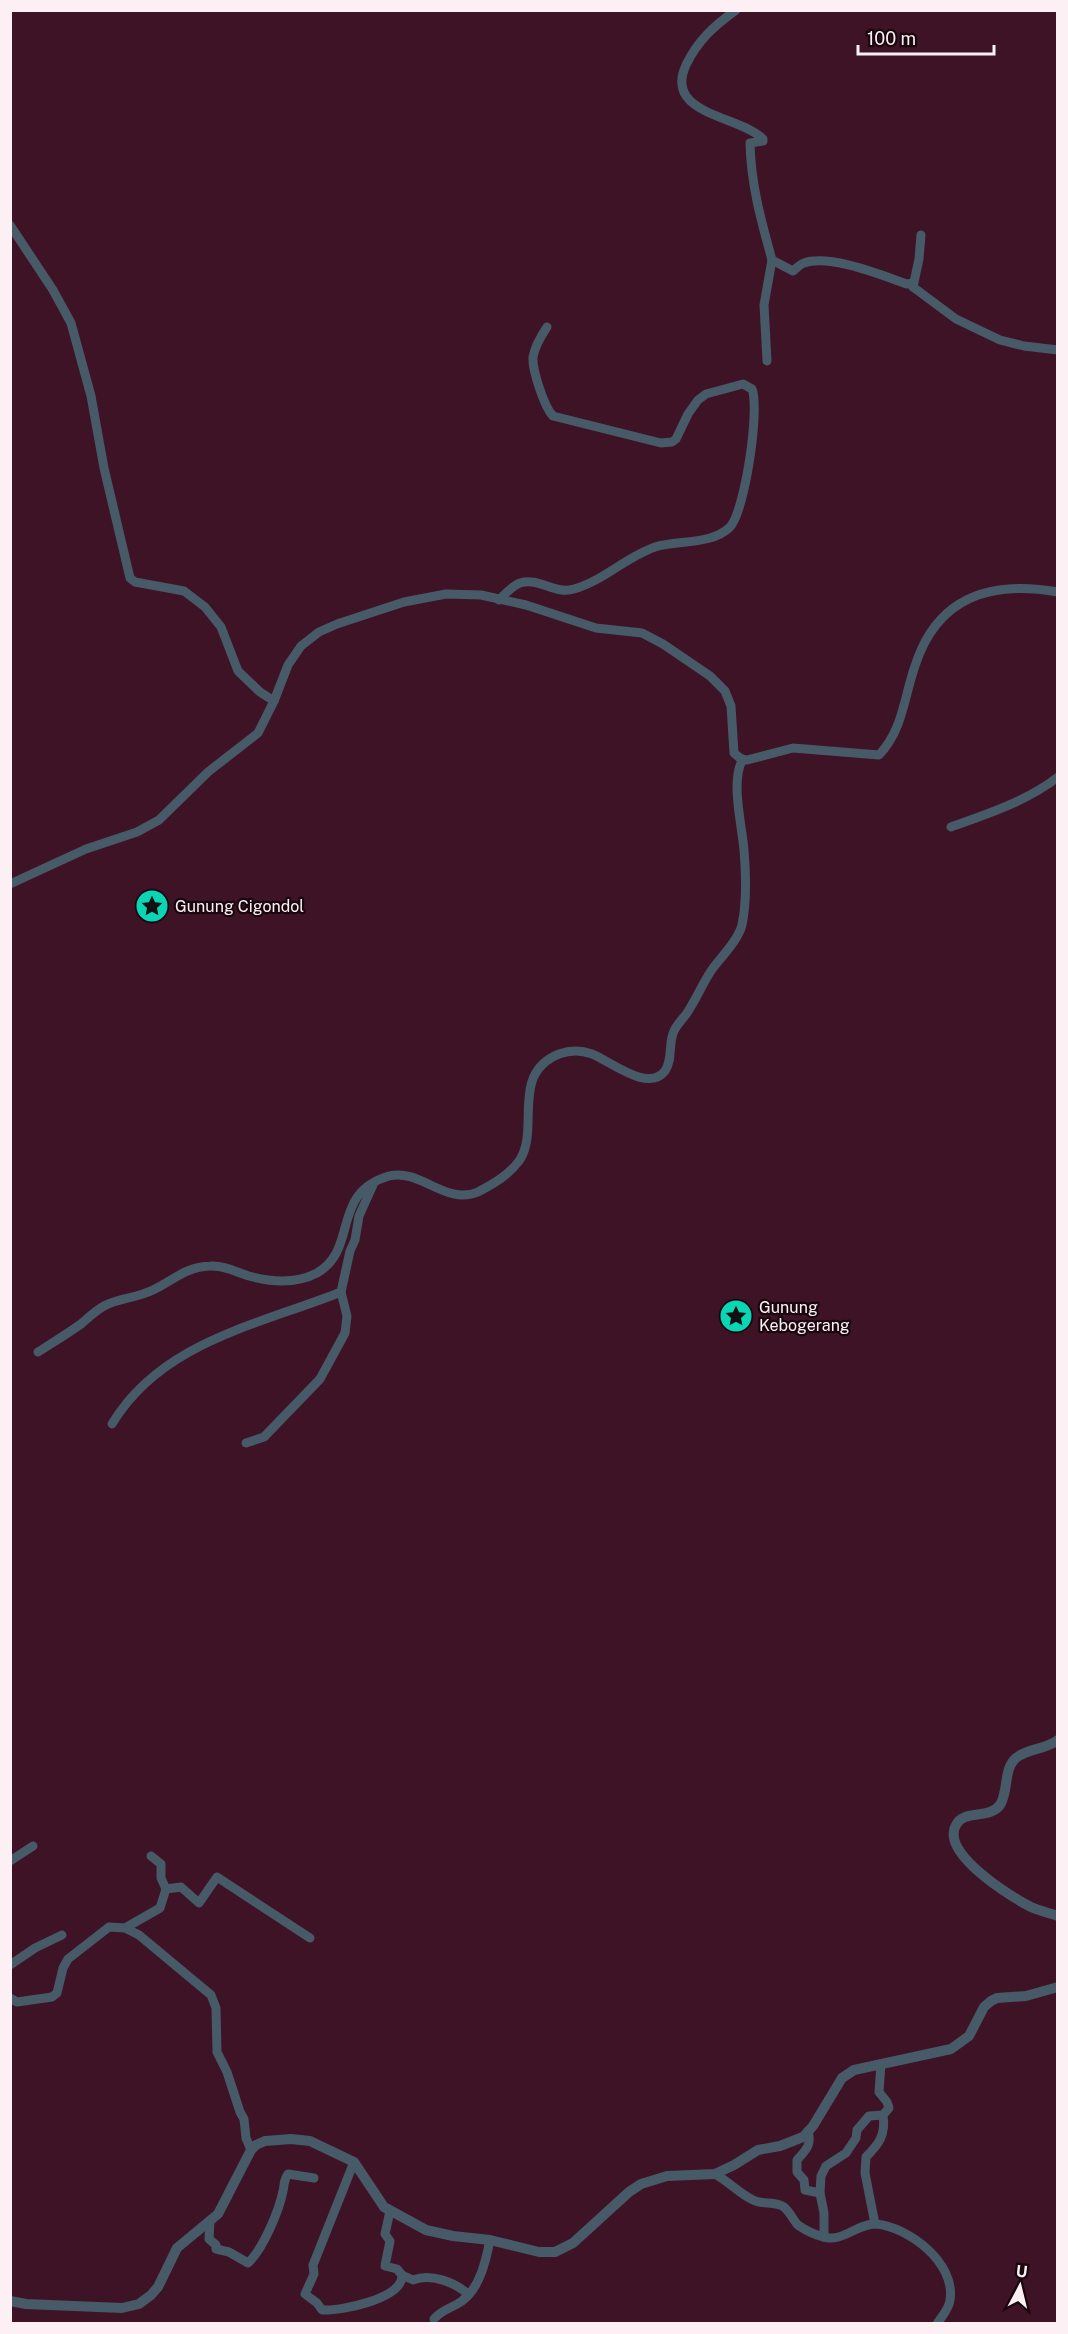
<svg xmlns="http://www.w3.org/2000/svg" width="1068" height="2334" font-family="'Public Sans',sans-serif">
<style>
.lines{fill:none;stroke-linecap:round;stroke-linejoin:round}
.minor{stroke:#465a67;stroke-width:9}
.tertiary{stroke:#465a67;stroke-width:10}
.labels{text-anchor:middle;stroke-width:4.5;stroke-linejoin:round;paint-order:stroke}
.poi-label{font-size:16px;fill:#fcf0f4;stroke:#19070e;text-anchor:start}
</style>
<rect width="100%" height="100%" fill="#3e1325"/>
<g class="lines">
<!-- minor -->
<g class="minor">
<path d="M736 10C714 26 698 40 686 65 663 115 739 115 763 139V141L750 143C751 185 761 220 772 260L793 271C796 269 800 264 804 263 830 254 881 275 907 284L913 283V287L956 319 1000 340 1024 346 1058 350"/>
<polyline points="10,225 53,290 71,323 91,396 104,468 130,578 135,582 184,591 205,607 221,627 238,671 260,692 274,701"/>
<polyline points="913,287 919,259 921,235"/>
<polyline points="767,361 764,305 772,260"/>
<path d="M499 600C505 594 512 586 520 583 539 577 555 595 574 589 603 581 626 557 655 547 678 540 712 545 730 527 745 511 760 409 752 389L743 384 706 394 698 400 688 414 676 439 672 442 661 443 553 416C544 407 532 369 533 357 535 346 541 336 547 327"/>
<path d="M951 827C988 814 1027 801 1058 777"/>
<path d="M10 884 86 849 137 832 159 820 208 772 258 733 274 701 288 665 301 646 319 632 337 624 404 602 446 594 481 595 526 605 596 628 642 633 663 644 710 676 725 691 731 706 734 753 741 759 747 760 793 748 879 755C903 730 904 697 915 666 937 597 990 580 1058 592"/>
<path d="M38 1352C52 1343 67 1334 81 1324 88 1318 95 1311 104 1306 119 1298 137 1298 153 1290 174 1280 185 1267 210 1266 224 1265 236 1272 249 1276 271 1282 296 1284 317 1273 359 1249 330 1193 389 1176 420 1168 446 1206 478 1192 493 1184 509 1175 519 1161 541 1130 509 1074 559 1054 570 1050 581 1050 592 1054 610 1061 648 1093 665 1071 673 1060 668 1043 674 1031 677 1024 683 1019 687 1013 697 998 703 982 713 968 723 955 738 940 742 925 747 901 746 874 744 850 742 825 730 780 743 759"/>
<path d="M112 1424C161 1342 258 1325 341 1292L350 1251 355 1240 359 1216 373 1185"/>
<polyline points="246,1443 264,1437 320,1379 345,1333 347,1316 341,1292"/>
<polyline points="151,1856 161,1864 161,1878 166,1889"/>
<polyline points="10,1861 33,1846"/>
<polyline points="125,1928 160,1908 166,1889 181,1887 199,1903 217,1877 310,1938"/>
<polyline points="10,1965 35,1948 62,1935"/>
<polyline points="10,1998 17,2002 52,1997 57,1993 63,1968 68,1959 109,1927 125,1928 139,1935 211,1995 216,2008 217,2052 227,2072 240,2112 244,2119 246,2138 251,2150"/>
<path d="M808 2131C812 2145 806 2150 797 2160V2172L804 2180 805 2190 820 2193 824 2213V2237"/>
<path d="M354 2162 313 2265 314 2274 305 2294 317 2303 322 2310C341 2311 403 2299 402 2275L413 2280C431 2273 454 2282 468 2294"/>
<path d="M715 2174C729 2182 739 2193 753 2200 762 2205 775 2201 784 2207 790 2212 793 2220 798 2225 805 2230 816 2235 823 2237 842 2243 858 2223 876 2224 909 2227 956 2263 950 2300 949 2309 942 2316 937 2324"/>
<polyline points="820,2193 821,2176 826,2166 846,2153 856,2138 857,2130 869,2116 883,2115"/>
<polyline points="390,2211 385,2234 390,2241 385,2266 397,2269 402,2275"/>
<path d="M210 2221 209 2239 216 2245V2249L229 2252 248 2263C263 2249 279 2211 283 2191 285 2183 283 2181 288 2174L314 2178"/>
<path d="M875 2224 865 2173 866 2157C879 2144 886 2135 883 2115L889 2108 887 2102 879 2092 881 2064"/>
<path d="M434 2319C442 2309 453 2308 462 2301 480 2288 486 2260 490 2240"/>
</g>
<!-- tertiary -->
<g class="tertiary">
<path d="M1058 1740C1045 1750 1028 1748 1016 1758 1003 1769 1009 1791 1000 1805 989 1820 964 1809 956 1825 940 1853 1011 1897 1031 1907 1040 1911 1049 1913 1058 1916"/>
<polyline points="10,2301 26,2304 122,2308 139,2304 151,2295 158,2287 177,2248 218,2214 251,2150 256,2145 265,2141 291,2139 310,2141 354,2162 384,2207 426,2230 453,2236 490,2240 539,2252 555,2252 573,2243 629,2192 641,2184 667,2176 715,2174 734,2165 758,2150 780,2146 803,2137 813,2126 842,2078 854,2070 951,2049 969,2036 984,2007 991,2001 997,1998 1026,1996 1058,1987"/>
</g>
</g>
<!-- icons -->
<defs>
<g id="sight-disc" transform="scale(1.725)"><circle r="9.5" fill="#0ad5b5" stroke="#19070e"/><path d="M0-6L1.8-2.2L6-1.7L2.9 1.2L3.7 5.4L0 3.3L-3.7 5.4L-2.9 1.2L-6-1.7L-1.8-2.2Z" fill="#111"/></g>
</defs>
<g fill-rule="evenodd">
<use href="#sight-disc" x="152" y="906"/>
<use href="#sight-disc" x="736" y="1316"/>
</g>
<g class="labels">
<!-- poi labels -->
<g class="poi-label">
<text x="175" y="912">Gunung Cigondol</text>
<text x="759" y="1313">Gunung<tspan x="759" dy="18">Kebogerang</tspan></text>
</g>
</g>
<!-- border -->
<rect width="1068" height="2334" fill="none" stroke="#fcf0f4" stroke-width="24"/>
<!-- north arrow -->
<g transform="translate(1020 2286) rotate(7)" stroke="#19070e" stroke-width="4.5" paint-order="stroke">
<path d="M0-4.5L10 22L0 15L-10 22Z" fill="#fcf0f4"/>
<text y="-9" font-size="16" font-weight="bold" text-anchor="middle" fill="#fcf0f4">U</text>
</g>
<!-- scale -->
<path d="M858 45v9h136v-9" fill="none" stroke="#fcf0f4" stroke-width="3"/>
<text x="867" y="45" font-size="18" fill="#fcf0f4" stroke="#19070e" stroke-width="4.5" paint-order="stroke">100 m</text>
</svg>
